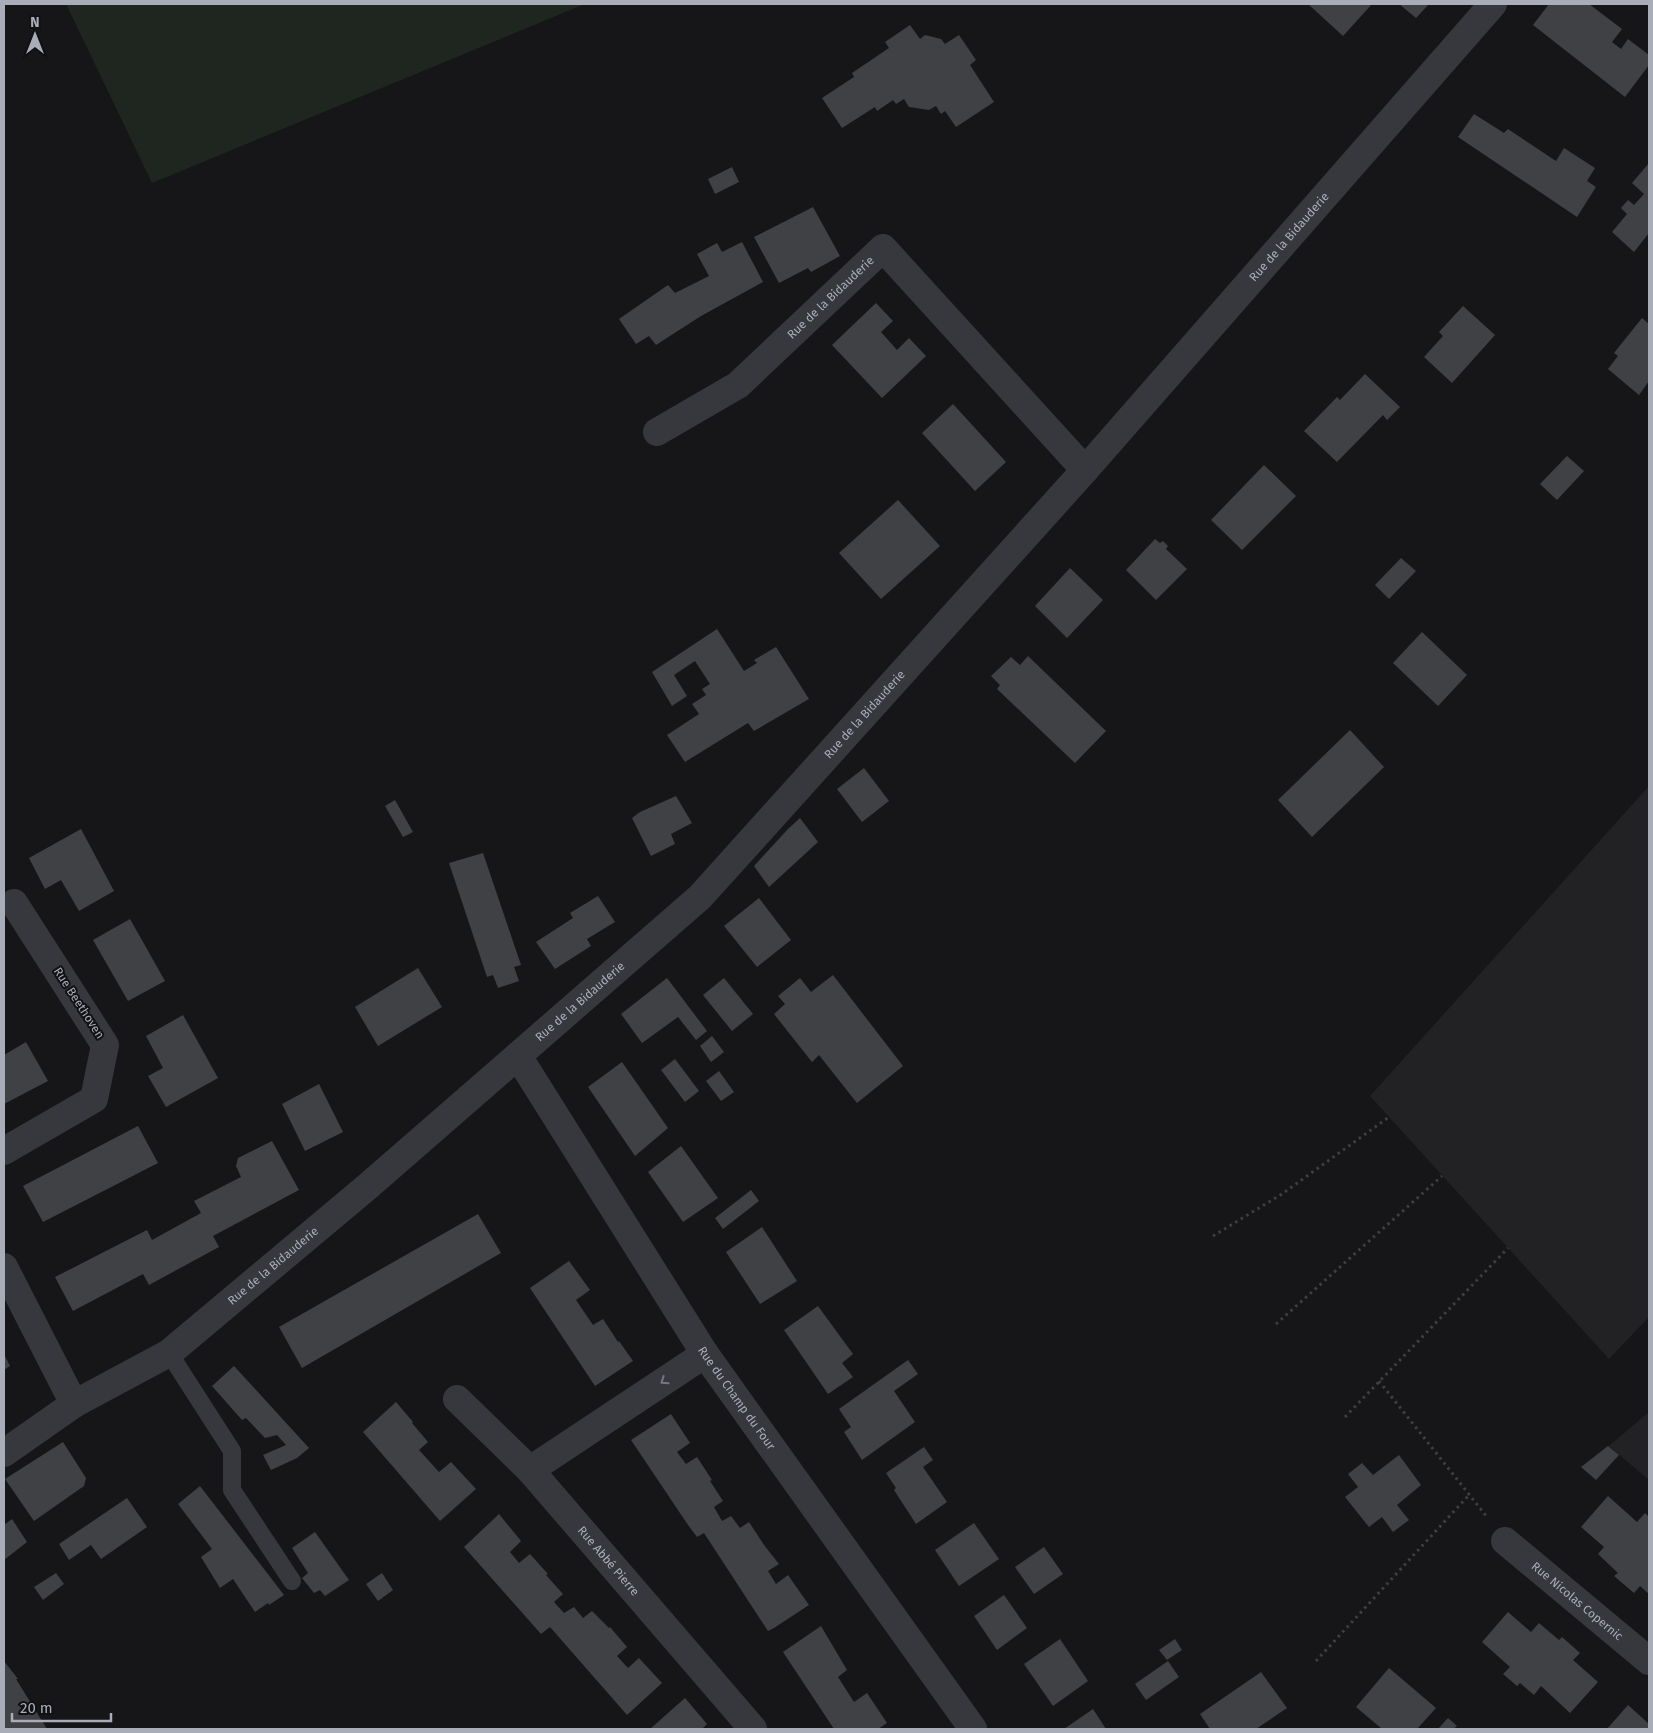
<svg xmlns="http://www.w3.org/2000/svg" width="1653" height="1733" font-family="'Fira Sans',sans-serif">
<style>
.built{fill:#222225}
.green{fill:#1e261f}
.building{fill:#404145}
.lines{fill:none;stroke-linecap:round;stroke-linejoin:round}
.path{stroke:#3d3f44;stroke-width:3;stroke-dasharray:2.5 4;stroke-linecap:butt}
.service{stroke:#37383d;stroke-width:18}
.minor{stroke:#37383d;stroke-width:28}
.oneway{stroke:#757881}
.labels{text-anchor:middle;stroke-width:4;stroke-linejoin:round;paint-order:stroke}
.street-label{font-size:12px;fill:#a8adb8;stroke:#111113}
</style>
<rect width="100%" height="100%" fill="#161618"/>
<!-- built -->
<g class="built">
<polygon points="1649,786 1649,1317 1609,1359 1370,1096"/>
<polygon points="1649,1412 1649,1480 1609,1446"/>
</g>
<!-- green -->
<polygon class="green" points="66,4 585,4 152,183"/>
<!-- building -->
<g class="building">
<polygon points="1308,4 1372,4 1343,36"/>
<polygon points="1399,4 1429,4 1416,18"/>
<polygon points="1549,4 1589,4 1622,29 1612,42 1621,49 1628,39 1649,55 1649,65 1625,97 1533,25"/>
<polygon points="910,25 920,39 925,35 941,39 945,44 959,35 976,60 970,65 994,102 956,127 945,111 941,114 936,106 929,110 909,107 904,99 896,104 893,100 877,111 875,107 842,128 822,98 854,77 852,73 889,48 885,42"/>
<polygon points="1474,114 1504,133 1508,129 1556,161 1564,148 1595,168 1587,181 1596,187 1577,217 1458,137"/>
<polygon points="1649,163 1649,233 1634,252 1612,232 1627,214 1621,208 1628,200 1634,205 1644,194 1632,183"/>
<polygon points="732,167 739,182 715,194 708,179"/>
<polygon points="813,207 840,256 811,272 808,268 779,283 754,237"/>
<polygon points="742,242 763,282 701,316 656,345 649,336 636,344 619,319 668,285 675,293 709,276 697,254 717,243 722,252"/>
<polygon points="876,303 893,321 881,332 897,350 909,338 926,356 882,398 832,345"/>
<polygon points="1463,306 1495,335 1452,383 1424,357 1443,336 1439,332"/>
<polygon points="1642,318 1649,324 1649,381 1639,395 1608,369 1618,356 1614,353"/>
<polygon points="1365,374 1400,407 1387,420 1383,415 1337,462 1304,431 1337,397 1340,400"/>
<polygon points="953,404 1006,462 975,491 922,433"/>
<polygon points="1567,456 1584,471 1557,500 1540,484"/>
<polygon points="1264,465 1296,496 1242,550 1211,520"/>
<polygon points="898,500 940,546 881,599 839,553"/>
<polygon points="1155,539 1160,543 1163,541 1168,546 1166,549 1187,569 1156,600 1126,570"/>
<polygon points="1401,558 1416,571 1389,599 1375,585"/>
<polygon points="1070,568 1103,600 1067,638 1035,606"/>
<polygon points="717,629 744,671 757,663 754,660 776,647 809,699 754,731 748,723 685,762 667,735 699,714 692,704 706,695 702,689 710,684 695,661 674,675 687,696 672,706 652,672"/>
<polygon points="1422,632 1467,675 1438,706 1393,663"/>
<polygon points="1028,656 1106,731 1075,763 997,689 1000,685 991,676 1011,657 1020,665"/>
<polygon points="1350,730 1384,767 1312,837 1278,800"/>
<polygon points="864,768 889,801 862,822 837,789"/>
<polygon points="676,796 692,823 671,834 675,844 651,856 632,818 640,812"/>
<polygon points="395,800 413,832 403,837 385,806"/>
<polygon points="800,818 818,842 769,887 754,866 788,829"/>
<polygon points="81,829 114,891 79,911 61,880 45,889 29,858"/>
<polygon points="483,853 521,965 514,967 519,981 498,988 493,975 487,977 449,863"/>
<polygon points="598,896 615,922 587,939 591,946 555,969 536,942 573,918 570,913"/>
<polygon points="759,898 791,940 757,967 724,926"/>
<polygon points="130,919 165,981 128,1001 93,940"/>
<polygon points="418,968 442,1007 378,1046 355,1007"/>
<polygon points="833,975 903,1066 857,1103 819,1055 812,1062 774,1014 785,1004 778,996 800,978 811,992"/>
<polygon points="667,978 707,1031 696,1040 678,1017 642,1043 621,1014"/>
<polygon points="724,978 753,1014 732,1031 703,995"/>
<polygon points="183,1015 218,1078 166,1107 148,1076 163,1068 146,1036"/>
<polygon points="712,1036 724,1052 711,1062 700,1046"/>
<polygon points="26,1042 48,1081 4,1104 4,1055"/>
<polygon points="675,1059 699,1091 685,1102 661,1070"/>
<polygon points="622,1062 668,1128 635,1156 588,1087"/>
<polygon points="719,1071 734,1092 721,1101 706,1081"/>
<polygon points="319,1084 343,1132 305,1151 282,1104"/>
<polygon points="138,1126 158,1163 43,1222 23,1186"/>
<polygon points="272,1141 299,1190 213,1236 219,1247 149,1285 143,1274 73,1311 55,1277 147,1230 152,1240 201,1213 194,1201 241,1177 236,1166 238,1158"/>
<polygon points="681,1146 718,1198 683,1222 648,1172"/>
<polygon points="751,1190 759,1201 723,1229 715,1218"/>
<polygon points="478,1214 501,1253 302,1368 279,1327"/>
<polygon points="762,1227 797,1281 760,1304 726,1252"/>
<polygon points="569,1261 590,1290 576,1300 593,1325 603,1319 618,1342 619,1341 633,1361 595,1386 530,1288"/>
<polygon points="818,1306 853,1354 842,1363 853,1377 828,1394 784,1330"/>
<polygon points="4,1354 10,1366 4,1370"/>
<polygon points="908,1360 918,1374 894,1391 915,1422 862,1460 844,1432 851,1427 839,1409"/>
<polygon points="234,1366 309,1448 297,1458 271,1470 263,1455 286,1445 277,1435 265,1438 246,1418 242,1420 212,1386"/>
<polygon points="396,1402 413,1422 412,1423 428,1442 419,1450 439,1472 451,1462 476,1489 440,1521 363,1432"/>
<polygon points="671,1414 690,1443 677,1452 686,1464 697,1457 712,1480 710,1481 723,1501 714,1507 722,1521 731,1516 740,1528 749,1522 764,1545 779,1564 768,1571 776,1584 788,1575 809,1605 774,1628 768,1631 704,1533 697,1537 688,1525 631,1440"/>
<polygon points="63,1442 86,1478 84,1486 34,1521 5,1479"/>
<polygon points="1608,1446 1619,1455 1596,1480 1581,1467"/>
<polygon points="924,1447 933,1460 923,1467 947,1502 916,1524 894,1490 896,1488 886,1473"/>
<polygon points="1399,1455 1421,1485 1397,1505 1409,1520 1393,1532 1382,1517 1369,1527 1345,1497 1358,1487 1348,1474 1362,1463 1373,1475"/>
<polygon points="200,1486 284,1595 269,1605 268,1603 255,1612 233,1579 220,1588 201,1557 212,1549 178,1504"/>
<polygon points="1608,1496 1637,1522 1645,1513 1649,1517 1649,1594 1640,1586 1634,1593 1614,1576 1618,1573 1598,1554 1604,1547 1581,1527"/>
<polygon points="127,1498 147,1527 101,1559 91,1545 69,1560 59,1544"/>
<polygon points="499,1514 521,1541 510,1552 519,1563 530,1554 548,1574 546,1575 563,1594 554,1602 564,1613 574,1607 583,1618 592,1611 609,1628 610,1627 627,1647 617,1656 628,1668 639,1658 662,1683 627,1715 550,1627 541,1634 464,1547"/>
<polygon points="12,1519 27,1542 4,1560 4,1525"/>
<polygon points="974,1523 999,1559 959,1586 935,1550"/>
<polygon points="315,1532 349,1580 325,1596 320,1590 314,1593 302,1578 308,1573 292,1548"/>
<polygon points="1044,1547 1063,1574 1034,1594 1015,1567"/>
<polygon points="56,1573 64,1584 43,1600 34,1587"/>
<polygon points="382,1573 393,1590 378,1601 366,1584"/>
<polygon points="1004,1595 1027,1628 997,1650 974,1616"/>
<polygon points="1508,1612 1531,1632 1539,1623 1559,1640 1562,1637 1580,1653 1573,1660 1598,1682 1570,1713 1541,1686 1534,1695 1520,1683 1517,1686 1503,1674 1510,1667 1482,1642"/>
<polygon points="821,1626 847,1670 838,1677 854,1702 867,1693 887,1723 878,1729 834,1729 783,1652"/>
<polygon points="1060,1639 1088,1681 1053,1706 1024,1664"/>
<polygon points="1175,1639 1182,1650 1167,1660 1159,1650"/>
<polygon points="4,1661 18,1679 16,1679 47,1729 4,1729"/>
<polygon points="1168,1661 1179,1677 1146,1700 1135,1684"/>
<polygon points="1389,1668 1436,1708 1417,1729 1382,1729 1356,1707"/>
<polygon points="1261,1672 1287,1708 1256,1729 1210,1729 1200,1714"/>
<polygon points="685,1698 707,1724 702,1729 650,1729"/>
<polygon points="1628,1705 1649,1724 1649,1729 1607,1729"/>
<polygon points="1093,1709 1106,1729 1064,1729"/>
<polygon points="1448,1718 1457,1726 1453,1729 1438,1729"/>
</g>
<g class="lines">
<!-- path -->
<g class="path">
<polyline points="1213,1236 1282,1194 1389,1117"/>
<polyline points="1276,1324 1442,1176"/>
<polyline points="1379,1381 1487,1517"/>
<polyline points="1345,1417 1508,1248"/>
<polyline points="1316,1661 1469,1495"/>
</g>
<!-- service -->
<polyline class="service" points="169,1353 232,1451 232,1490 292,1581"/>
<!-- minor -->
<g class="minor">
<path id="s1" d="M657 432 738 385 883 248 1085 470"/>
<path id="s2" d="M518 1056 705 1354 973 1729"/>
<polyline points="4,1151 94,1099 105,1045 14,903"/>
<polyline points="4,1267 74,1404"/>
<path id="s3" d="M457 1399 530 1470 753 1729"/>
<path id="s4" d="M4 1453 74 1404 169 1353 367 1187 700 897 1085 470 1493 4"/>
<polyline points="530,1470 705,1354"/>
<path id="s5" d="M1505 1541 1649 1661"/>
</g>
</g>
<!-- one-way arrows -->
<defs><path id="oneway-chevron" d="M-2-3.5L2.5 0L-2 3.5" fill="none" stroke-width="1.6" stroke-linecap="round" stroke-linejoin="round" transform="scale(1.25)"/></defs>
<use class="oneway" href="#oneway-chevron" transform="translate(664 1381) rotate(146)"/>
<g class="labels">
<!-- street labels -->
<g class="street-label">
<text dy="4" stroke="none"><textPath href="#s4" startOffset="1778">Rue de la Bidauderie</textPath></text>
<text dy="4" stroke="none"><textPath href="#s1" startOffset="221">Rue de la Bidauderie</textPath></text>
<text dy="4" stroke="none"><textPath href="#s4" startOffset="1139">Rue de la Bidauderie</textPath></text>
<text dy="4" stroke="none"><textPath href="#s4" startOffset="734">Rue de la Bidauderie</textPath></text>
<text transform="translate(79 1003) rotate(57)" y="4">Rue Beethoven</text>
<text dy="4" stroke="none"><textPath href="#s4" startOffset="329">Rue de la Bidauderie</textPath></text>
<text dy="4" stroke="none"><textPath href="#s2" startOffset="406">Rue du Champ du Four</textPath></text>
<text dy="4" stroke="none"><textPath href="#s3" startOffset="222">Rue Abbé Pierre</textPath></text>
<text dy="4" stroke="none"><textPath href="#s5" startOffset="94">Rue Nicolas Copernic</textPath></text>
</g>
</g>
<!-- border -->
<rect width="1653" height="1733" fill="none" stroke="#a8adb8" stroke-width="10"/>
<!-- north arrow -->
<g transform="translate(35 35)" stroke="#111113" stroke-width="4" paint-order="stroke">
<path d="M0-4L9 19L0 12L-9 19Z" fill="#a8adb8"/>
<text y="-8" font-size="14" font-weight="bold" text-anchor="middle" fill="#a8adb8">N</text>
</g>
<!-- scale -->
<path d="M12 1713v8h99v-8" fill="none" stroke="#a8adb8" stroke-width="2.5"/>
<text x="20" y="1713" font-size="15" fill="#a8adb8" stroke="#111113" stroke-width="4" paint-order="stroke">20 m</text>
</svg>
